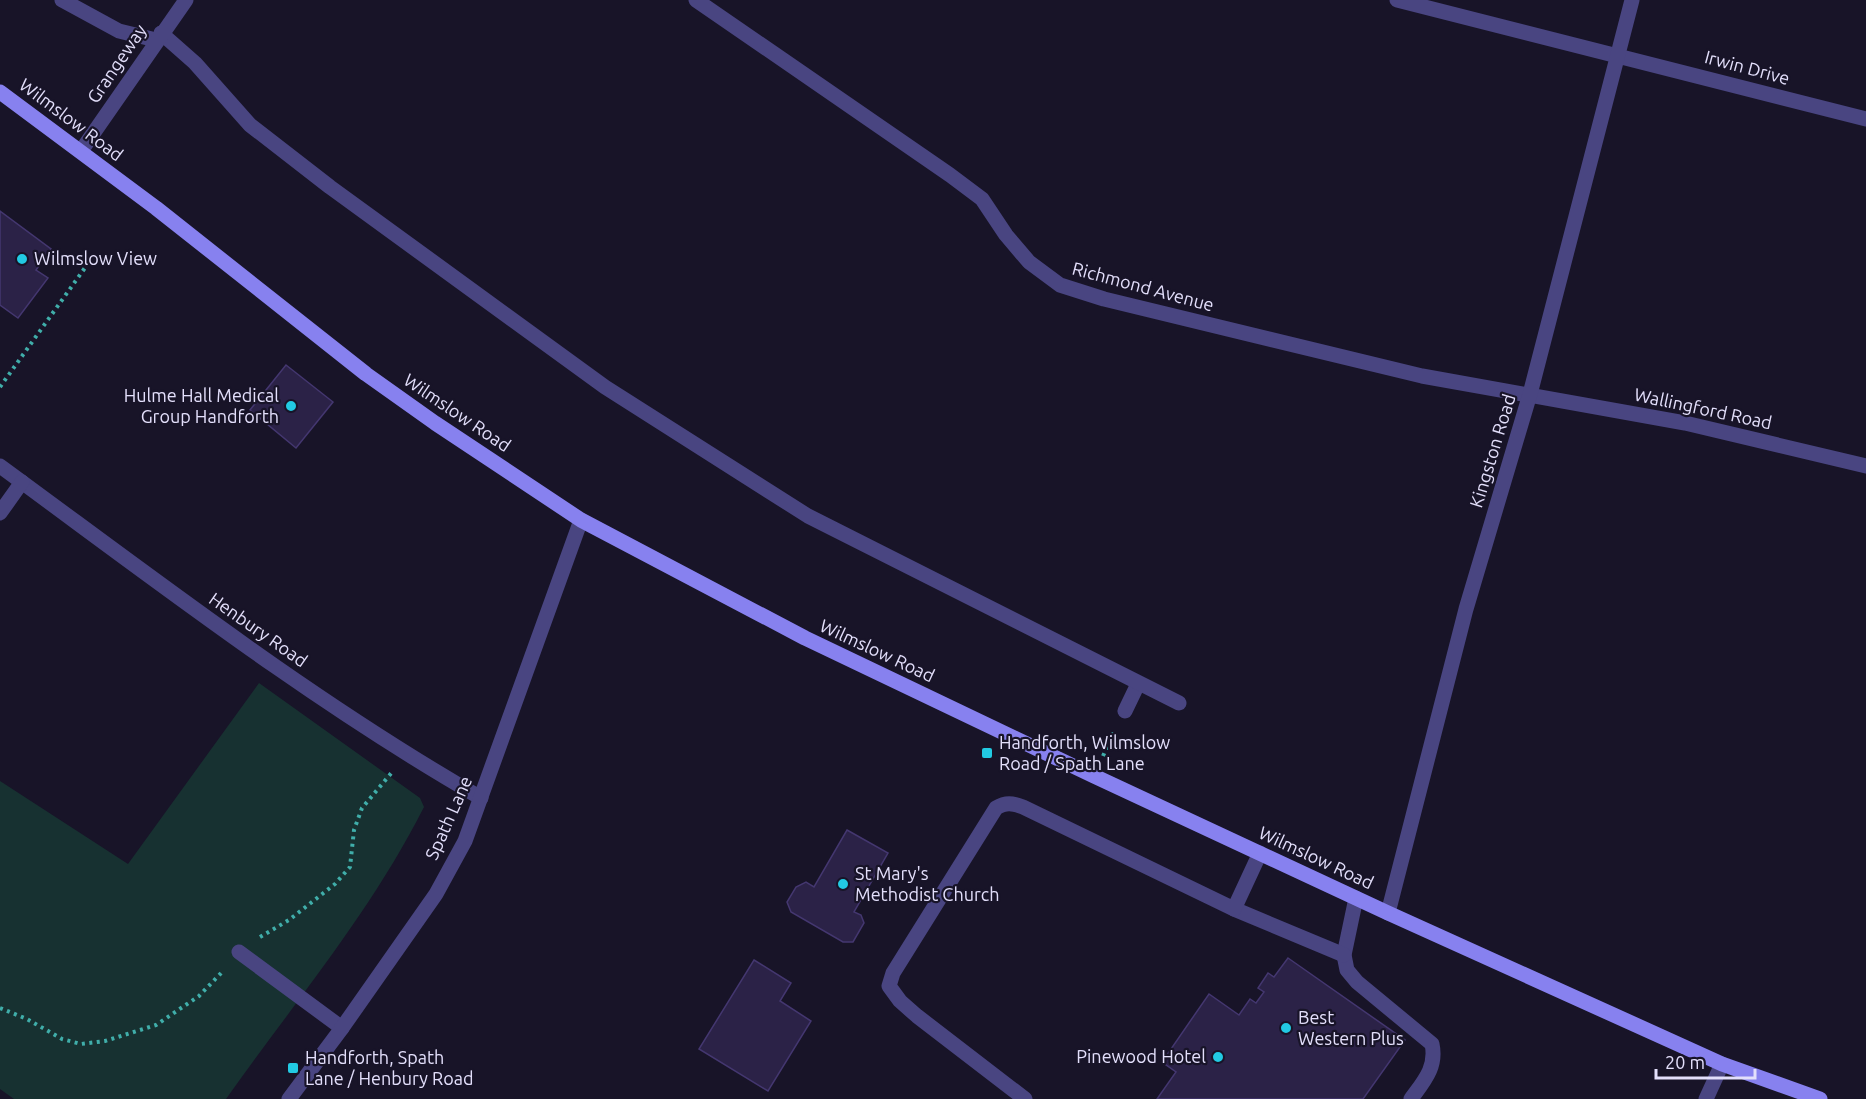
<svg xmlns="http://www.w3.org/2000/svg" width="1866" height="1099" font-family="Ubuntu,sans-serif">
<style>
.green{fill:#173131}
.building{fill:#2b2247;stroke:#443770;stroke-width:1.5}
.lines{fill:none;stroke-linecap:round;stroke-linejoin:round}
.path{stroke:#40aeaa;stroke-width:4;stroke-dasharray:3 4.5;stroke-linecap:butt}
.lane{stroke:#494581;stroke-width:15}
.street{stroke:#494581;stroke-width:15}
.secondary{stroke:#8781ef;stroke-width:15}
.poi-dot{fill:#22cae3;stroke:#181428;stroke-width:2}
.labels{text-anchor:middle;stroke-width:4.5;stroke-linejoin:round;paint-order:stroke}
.street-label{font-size:18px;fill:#e3dffb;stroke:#181428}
.poi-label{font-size:18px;fill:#e3dffb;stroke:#181428;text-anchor:start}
</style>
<rect width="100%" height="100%" fill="#181428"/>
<!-- green -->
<path class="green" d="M259 683 420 798 424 807C371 912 294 1003 226 1099H14L0 1089V781L128 864Z"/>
<!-- building -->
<g class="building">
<polygon points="0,211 51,249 36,270 48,278 18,318 0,305"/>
<polygon points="286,365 333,402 296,448 250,410"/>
<polygon points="847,830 888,853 854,912 861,915 864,923 853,942 843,942 791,912 787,902 796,887 806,882 814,887"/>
<polygon points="1288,958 1405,1040 1363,1099 1157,1099 1176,1072 1162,1062 1209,994 1239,1015 1250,999 1256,1003 1264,992 1258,988 1268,973 1274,977"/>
<polygon points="754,960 791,983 780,1001 811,1021 768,1091 699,1049"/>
</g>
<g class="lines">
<!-- path -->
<g class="path">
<polyline points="0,387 87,265"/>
<polyline points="1103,756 1115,730"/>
<polyline points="260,937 289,920 335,884 350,867 354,830 362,808 393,771"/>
<polyline points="0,1008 27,1019 62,1039 81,1044 105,1041 156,1025 199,996 224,970"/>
</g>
<!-- lane -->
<g class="lane">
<polyline points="62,0 119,31 156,40"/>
<polyline points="1125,711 1138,684"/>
<path d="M1356 898 1344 955 1347 970 1357 982 1432 1044C1437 1067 1424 1081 1411 1099"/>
<polyline points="1234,909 1344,955"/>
<polyline points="239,952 342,1028"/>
<path d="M1025 1099 917 1016 900 1001 889 986 893 973 996 808C1006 802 1012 803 1023 807L1234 909 1260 853"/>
</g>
<!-- street -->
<g class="street">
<polyline points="696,0 950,175 982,199 1006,235 1029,262 1060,285 1104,299 1422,376 1685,423 1866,466"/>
<polyline points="1397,0 1866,119"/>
<polyline points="161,33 195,63 250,125 330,187 605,387 808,516 1179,703"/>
<polyline points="81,151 186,0"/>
<path d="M0 466C157 581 312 701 481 798"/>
<polyline points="0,513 22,482"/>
<polyline points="1388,913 1466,609 1530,394 1632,0"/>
<polyline points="289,1099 342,1028 436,894 465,841 581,520"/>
<polyline points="1706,1099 1722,1064"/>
</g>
<!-- secondary -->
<polyline class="secondary" points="0,92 156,208 366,374 435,423 581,520 805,638 1094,776 1388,913 1722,1064 1820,1099"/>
</g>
<!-- markers -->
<g class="poi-dot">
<circle cx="22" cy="259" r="6"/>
<circle cx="291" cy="406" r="6"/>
<rect x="981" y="747" width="12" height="12" rx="3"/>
<circle cx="843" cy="884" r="6"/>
<circle cx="1286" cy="1028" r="6"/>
<circle cx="1218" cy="1057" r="6"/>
<rect x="287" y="1062" width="12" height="12" rx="3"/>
</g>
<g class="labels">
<!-- street labels -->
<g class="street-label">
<text transform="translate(117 64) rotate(-56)" y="6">Grangeway</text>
<text transform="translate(1747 68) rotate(15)" y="6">Irwin Drive</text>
<text transform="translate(71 120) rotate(37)" y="6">Wilmslow Road</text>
<text transform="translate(1143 287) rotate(15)" y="6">Richmond Avenue</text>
<text transform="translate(1703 409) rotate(12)" y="6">Wallingford Road</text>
<text transform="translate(457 413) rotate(34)" y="6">Wilmslow Road</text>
<text transform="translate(1493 451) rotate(-73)" y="6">Kingston Road</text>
<text transform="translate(258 630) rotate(35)" y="6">Henbury Road</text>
<text transform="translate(877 651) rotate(25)" y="6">Wilmslow Road</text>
<text transform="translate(449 818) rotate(-66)" y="6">Spath Lane</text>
<text transform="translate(1316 858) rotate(25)" y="6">Wilmslow Road</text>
</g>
<!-- poi labels -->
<g class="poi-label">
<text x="34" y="265">Wilmslow View</text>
<text x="279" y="402" text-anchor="end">Hulme Hall Medical<tspan x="279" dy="21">Group Handforth</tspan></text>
<text x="999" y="749">Handforth, Wilmslow<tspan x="999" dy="21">Road / Spath Lane</tspan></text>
<text x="855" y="880">St Mary's<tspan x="855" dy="21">Methodist Church</tspan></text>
<text x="1298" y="1024">Best<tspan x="1298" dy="21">Western Plus</tspan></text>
<text x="1206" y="1063" text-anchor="end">Pinewood Hotel</text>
<text x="305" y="1064">Handforth, Spath<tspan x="305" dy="21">Lane / Henbury Road</tspan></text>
</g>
</g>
<!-- scale -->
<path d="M1656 1069v9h99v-9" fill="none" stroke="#e3dffb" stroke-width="3"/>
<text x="1665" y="1069" font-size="18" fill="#e3dffb" stroke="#181428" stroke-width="4.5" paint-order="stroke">20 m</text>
</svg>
